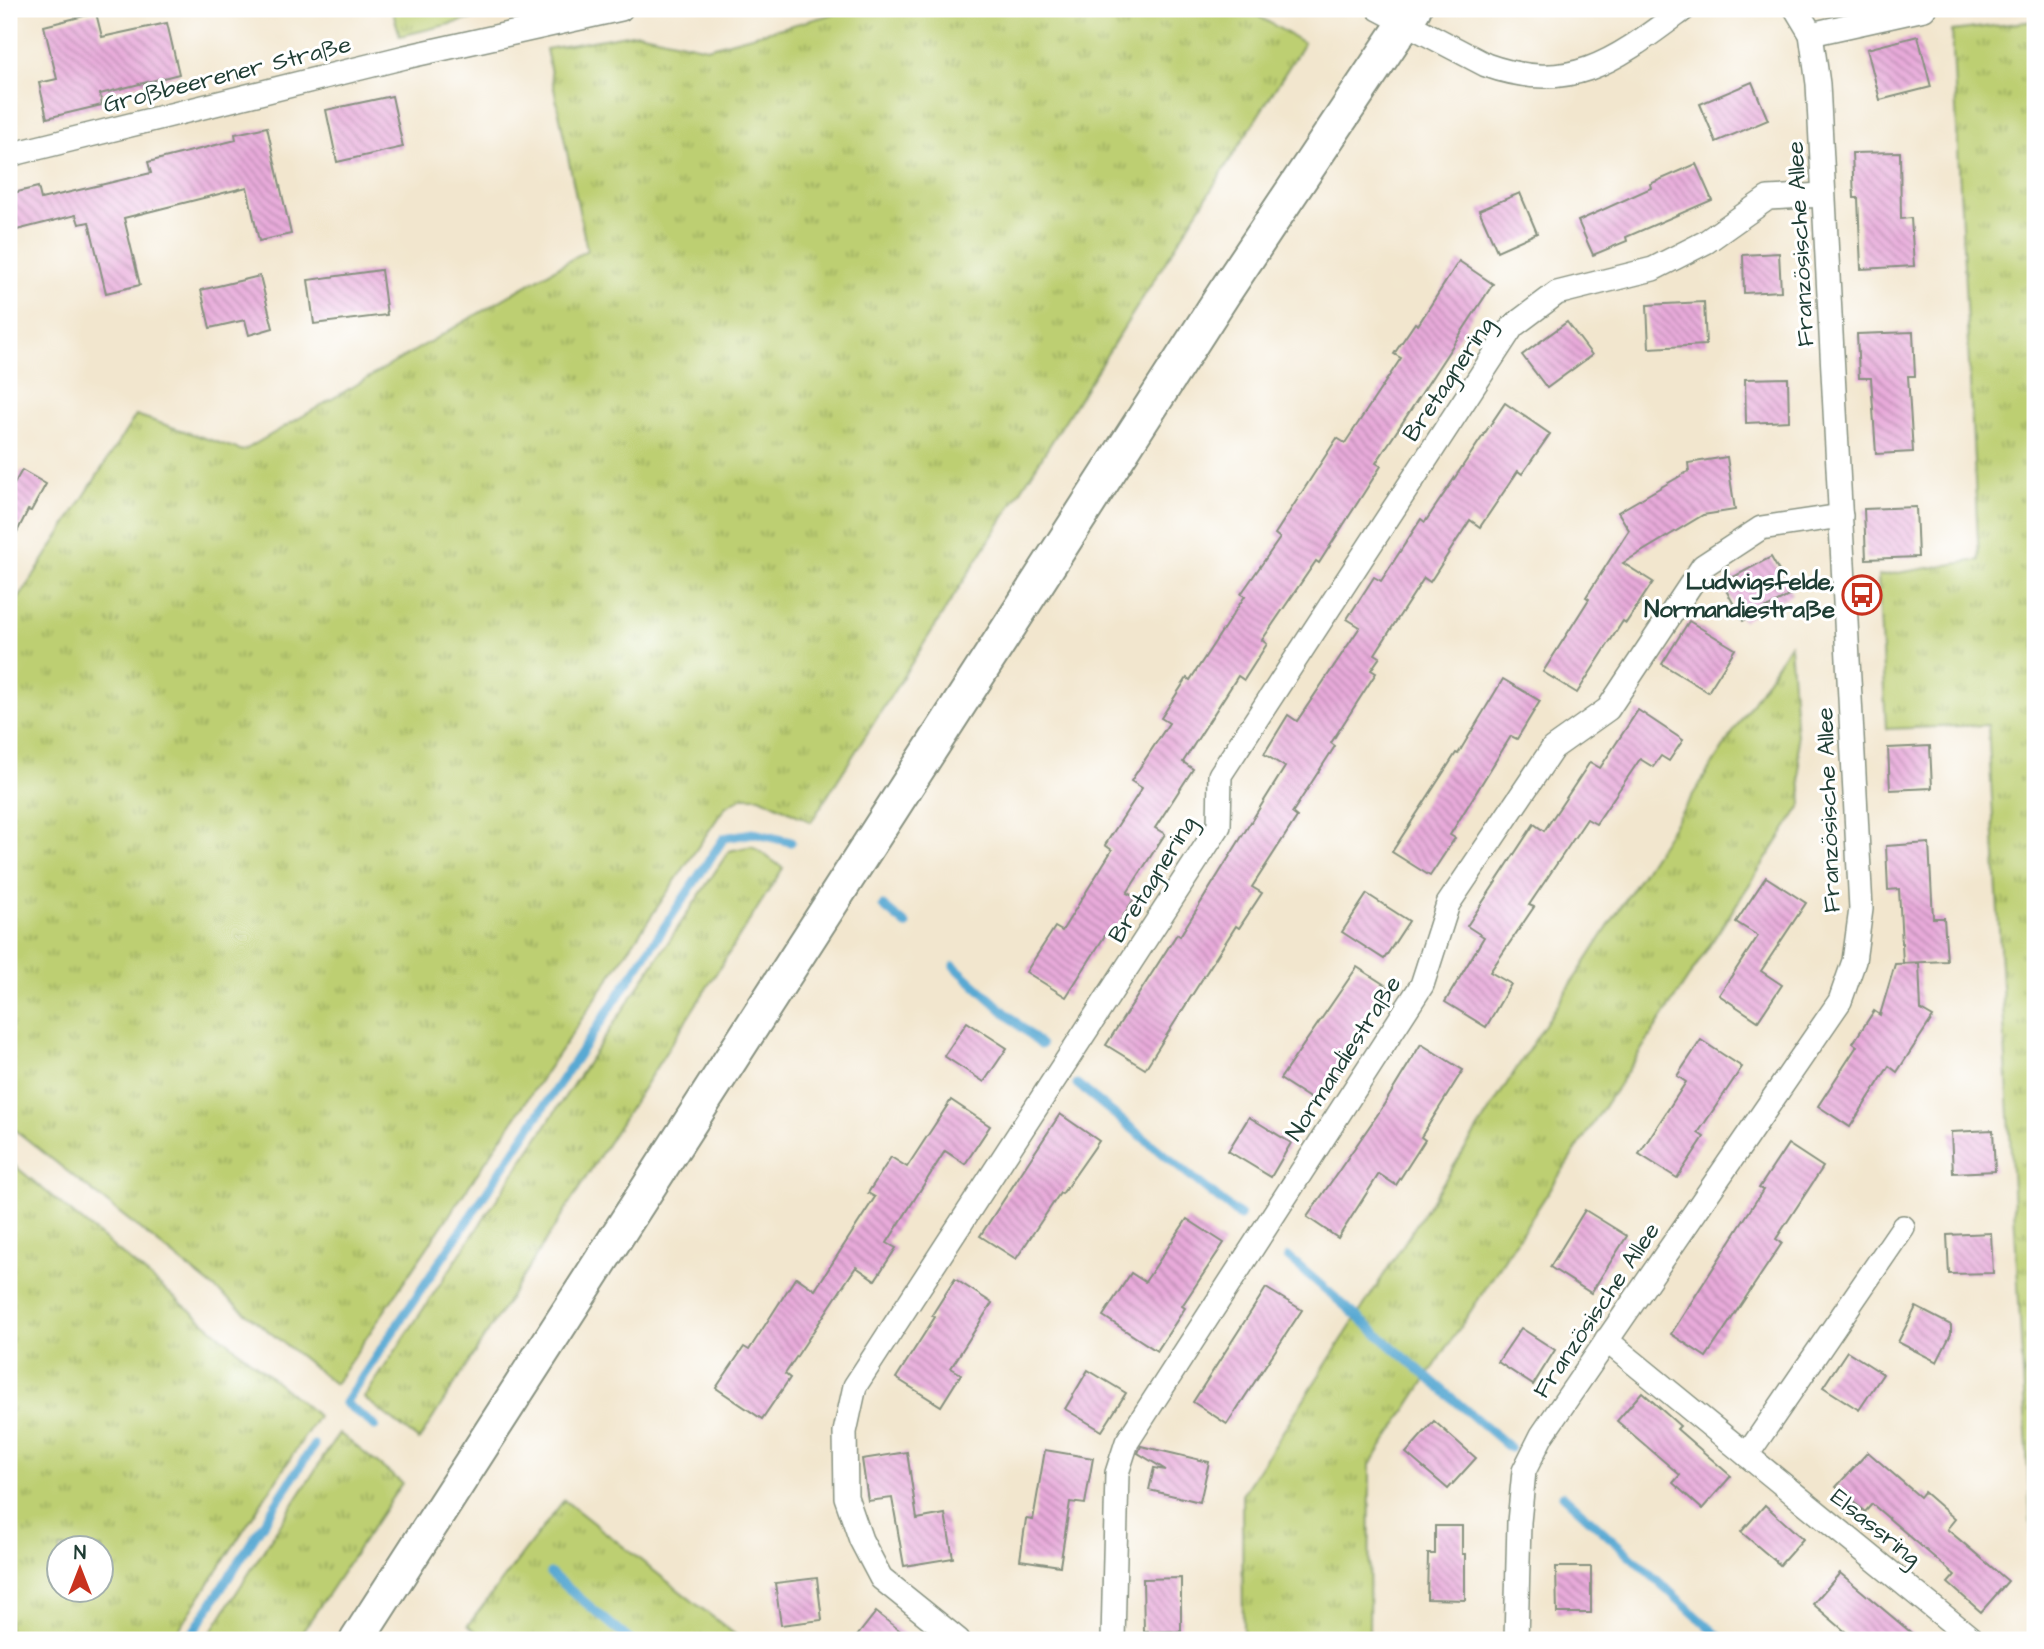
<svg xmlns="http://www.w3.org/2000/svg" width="2044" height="1649" font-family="'Architects Daughter',sans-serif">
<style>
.grass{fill:url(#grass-tufts);stroke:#6e8653;stroke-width:2;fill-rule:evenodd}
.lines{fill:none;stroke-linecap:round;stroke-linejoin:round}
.stream{stroke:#59a9d3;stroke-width:9}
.building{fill:url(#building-back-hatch)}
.minor-casing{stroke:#889281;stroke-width:26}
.secondary-casing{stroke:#889281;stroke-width:37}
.minor{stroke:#fff;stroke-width:23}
.secondary{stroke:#fff;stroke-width:33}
.labels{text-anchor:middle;stroke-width:6;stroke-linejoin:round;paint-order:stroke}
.street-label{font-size:24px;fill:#1f3d34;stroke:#fff}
.poi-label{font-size:24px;font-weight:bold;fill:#1f3d34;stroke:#fff;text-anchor:end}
</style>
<defs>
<pattern id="grass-tufts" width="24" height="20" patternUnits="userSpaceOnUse" patternTransform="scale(1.75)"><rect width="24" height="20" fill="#bdcf72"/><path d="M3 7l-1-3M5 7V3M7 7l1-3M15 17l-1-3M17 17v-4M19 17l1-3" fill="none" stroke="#99a95e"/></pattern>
<pattern id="building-back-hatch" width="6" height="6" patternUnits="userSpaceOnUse" patternTransform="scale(1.75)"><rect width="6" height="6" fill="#e8aada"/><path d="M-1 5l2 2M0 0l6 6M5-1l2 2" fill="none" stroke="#bb8cb2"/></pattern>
</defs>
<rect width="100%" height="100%" fill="#fff"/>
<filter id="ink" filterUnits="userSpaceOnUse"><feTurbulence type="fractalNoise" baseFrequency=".0143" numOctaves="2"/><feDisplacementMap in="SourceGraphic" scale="14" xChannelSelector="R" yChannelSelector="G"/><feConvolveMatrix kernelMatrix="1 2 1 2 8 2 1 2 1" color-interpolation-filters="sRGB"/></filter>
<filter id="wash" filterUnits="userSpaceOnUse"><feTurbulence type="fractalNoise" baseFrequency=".00686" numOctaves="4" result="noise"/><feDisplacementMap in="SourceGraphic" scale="28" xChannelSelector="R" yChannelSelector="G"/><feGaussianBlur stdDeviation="1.57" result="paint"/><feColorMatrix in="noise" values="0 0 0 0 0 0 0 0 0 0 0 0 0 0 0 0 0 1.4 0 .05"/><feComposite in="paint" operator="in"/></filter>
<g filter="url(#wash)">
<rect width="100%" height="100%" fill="#f2e6ce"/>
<!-- grass -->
<g class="grass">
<polygon points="392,9 513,9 400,36"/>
<polygon points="852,9 1246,9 1304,43 811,822 760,797 743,797 725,807 335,1384 9,1125 9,614 136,415 243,451 587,250 546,49 638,33 707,48"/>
<polygon points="2035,21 2035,1600 1988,725 1886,729 1878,576 1979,560 1952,31"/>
<polygon points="1790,644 1802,804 1370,1465 1369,1640 1243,1640 1242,1495"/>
<polygon points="752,846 783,868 419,1440 364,1398 729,851"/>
<path d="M9 1161 318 1416 172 1640H9ZM60 1548H102V1590H60Z"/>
<polygon points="339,1433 402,1483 297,1640 206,1640"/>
<polygon points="564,1500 742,1640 485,1640 468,1625"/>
</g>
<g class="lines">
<!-- stream -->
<g class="stream">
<polyline points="883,906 906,925"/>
<polyline points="954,966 1041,1045"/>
<polyline points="1077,1084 1240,1216"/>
<polyline points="1288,1257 1510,1448"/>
<polyline points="375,1426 345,1403 724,838 753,833 791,842"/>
<polyline points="1563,1495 1723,1640"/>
<polyline points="550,1573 630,1640"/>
<polyline points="188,1640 314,1445"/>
</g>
</g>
<g id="blocks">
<!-- building -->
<g class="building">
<polygon points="96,13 102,37 167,23 179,74 100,94 102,105 47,118 39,83 57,79 44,26"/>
<polygon points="1918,36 1931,87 1880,100 1867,49"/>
<polygon points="1752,82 1768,120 1716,142 1700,104"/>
<polygon points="392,96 403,147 337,162 326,110"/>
<polygon points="267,127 291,234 259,241 247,187 124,218 140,285 106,293 89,222 79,224 76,215 9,232 9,194 38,187 41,199 151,173 148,162 236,140 235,134"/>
<polygon points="1900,152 1901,219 1911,218 1914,266 1861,269 1858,198 1854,198 1852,153"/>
<polygon points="1696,164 1712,200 1626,237 1627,241 1593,255 1578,221 1651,188 1650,184"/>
<polygon points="1520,193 1537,233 1497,251 1479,210"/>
<polygon points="1779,253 1781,291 1744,293 1743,255"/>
<polygon points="1459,261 1493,284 1376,463 1381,466 1360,499 1319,563 1316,561 1262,640 1267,644 1244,680 1238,676 1183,762 1193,769 1155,828 1165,834 1127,893 1135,897 1111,936 1106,934 1066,997 1026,972 1055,927 1062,931 1112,850 1105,845 1142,788 1131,781 1169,723 1161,718 1187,678 1190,680 1245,596 1241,594 1280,538 1275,534 1337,438 1345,443 1401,358 1394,354 1415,323 1418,325"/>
<polygon points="381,270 387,315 314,324 308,280"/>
<polygon points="260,276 273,328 249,335 245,320 210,328 201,290"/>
<polygon points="1704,302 1706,345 1649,348 1647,305"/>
<polygon points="1567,322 1592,355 1547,388 1522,355"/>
<polygon points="1913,332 1915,376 1908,376 1913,452 1876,454 1871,378 1859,378 1857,334"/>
<polygon points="1788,378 1789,421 1746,423 1745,379"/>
<polygon points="1505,403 1550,434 1522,474 1518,471 1480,527 1470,520 1430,582 1424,578 1375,654 1380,657 1371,670 1376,673 1331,743 1335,746 1292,813 1297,817 1252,887 1262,893 1239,928 1236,926 1145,1069 1106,1045 1177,934 1180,936 1285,767 1264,754 1288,715 1297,721 1360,627 1347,619 1374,577 1381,581 1421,519 1425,522"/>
<polygon points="1727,457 1735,510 1703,515 1623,563 1653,582 1626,623 1623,621 1577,693 1543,672 1589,599 1586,597 1629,530 1618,512 1689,471 1688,463"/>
<polygon points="22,470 46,484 31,511 28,510 9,548 9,493"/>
<polygon points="1916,507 1918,557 1866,559 1864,509"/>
<polygon points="1771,557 1792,594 1743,621 1722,583"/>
<polygon points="1689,621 1735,649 1708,692 1662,664"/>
<polygon points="1503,679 1540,701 1517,739 1511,736 1450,835 1455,838 1430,876 1392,852 1456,753 1458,754"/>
<polygon points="1638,710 1683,740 1669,761 1661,756 1653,767 1640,759 1596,824 1587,819 1529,905 1534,907 1490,972 1511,984 1486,1027 1445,1002 1484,937 1467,926 1534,824 1544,831 1590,762 1600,768"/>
<polygon points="1930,746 1932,788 1890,790 1888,748"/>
<polygon points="1929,843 1933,918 1944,918 1947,961 1903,963 1899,889 1888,890 1886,846"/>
<polygon points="1766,877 1806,903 1761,971 1782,985 1758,1021 1719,995 1758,936 1736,922"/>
<polygon points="1367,894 1409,921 1384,959 1342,932"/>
<polygon points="1919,963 1921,1010 1933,1017 1897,1072 1889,1066 1850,1127 1818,1106 1857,1046 1853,1043 1874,1011 1880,1015 1895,964"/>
<polygon points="1357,967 1388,987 1340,1061 1344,1064 1319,1104 1280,1079"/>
<polygon points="967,1022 1007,1048 984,1082 944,1056"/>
<polygon points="1701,1040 1742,1067 1698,1133 1704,1137 1677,1178 1639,1154 1686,1082 1677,1076"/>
<polygon points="1421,1044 1463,1070 1421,1137 1425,1140 1396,1185 1379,1174 1338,1238 1307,1217 1380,1111"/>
<polygon points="951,1100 990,1126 965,1164 945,1151 887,1243 896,1248 875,1280 856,1267 785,1374 790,1378 762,1419 716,1388 744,1347 749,1350 796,1277 815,1290 875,1197 868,1193 891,1157 907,1167"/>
<polygon points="1060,1114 1099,1141 1062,1194 1060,1193 1016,1259 980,1236"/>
<polygon points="1249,1117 1291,1143 1271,1177 1228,1151"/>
<polygon points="1993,1130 1995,1171 1953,1173 1951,1132"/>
<polygon points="1788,1144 1823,1167 1776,1239 1782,1243 1706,1357 1671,1334 1763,1190 1759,1188"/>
<polygon points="1585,1210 1627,1236 1591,1293 1550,1267"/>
<polygon points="1187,1219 1224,1243 1182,1306 1185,1308 1157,1351 1103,1316 1131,1273 1145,1282"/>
<polygon points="1991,1233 1993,1273 1949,1274 1947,1235"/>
<polygon points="955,1279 992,1303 951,1368 961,1374 941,1406 896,1378 935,1317 932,1315"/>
<polygon points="1266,1288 1302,1310 1227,1424 1193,1402"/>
<polygon points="1916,1307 1951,1325 1951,1334 1937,1362 1898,1342"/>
<polygon points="1521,1328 1555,1350 1533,1385 1498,1362"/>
<polygon points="1847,1351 1883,1374 1859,1410 1823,1387"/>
<polygon points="1088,1370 1126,1393 1102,1431 1065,1409"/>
<polygon points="1642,1392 1680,1426 1677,1429 1731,1476 1702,1509 1673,1483 1680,1475 1617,1421"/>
<polygon points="1434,1421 1476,1458 1448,1489 1406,1453"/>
<polygon points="1141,1446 1209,1462 1200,1502 1149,1490 1154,1468 1166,1470 1138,1453"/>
<polygon points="1045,1450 1093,1458 1085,1504 1070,1502 1060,1566 1020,1560 1026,1519 1033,1520"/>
<polygon points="907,1452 917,1519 945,1514 953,1558 904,1566 892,1498 868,1501 862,1459"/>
<polygon points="1868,1452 1920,1497 1924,1492 1955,1519 1947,1529 2008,1581 1981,1612 1948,1583 1955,1575 1872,1504 1865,1512 1836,1487"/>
<polygon points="1765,1505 1803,1539 1780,1565 1741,1532"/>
<polygon points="1435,1526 1462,1526 1462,1554 1465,1554 1465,1600 1427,1599 1428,1554 1435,1554"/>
<polygon points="1556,1567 1591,1567 1591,1613 1557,1613"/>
<polygon points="1840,1573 1920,1640 1855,1640 1813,1604"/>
<polygon points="817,1578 822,1620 781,1625 775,1583"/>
<polygon points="1181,1578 1181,1631 1144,1632 1143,1579"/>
<polygon points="876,1612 912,1640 854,1640"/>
</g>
</g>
</g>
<g filter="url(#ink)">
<use href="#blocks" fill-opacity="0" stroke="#889281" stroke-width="2"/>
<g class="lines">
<!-- minor casing -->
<g class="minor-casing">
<g id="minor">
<path d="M1379 9 1486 65C1573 96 1618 58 1684 9"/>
<polyline points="1811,34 1924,9"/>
<polyline points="9,155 405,57 621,9"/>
<polyline points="1606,1340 1973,1640"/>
<polyline points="1747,1455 1903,1227"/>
<polyline points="958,1640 881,1578 861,1540 846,1497 845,1432 855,1386 1219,826 1220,775 1513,326 1557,293 1653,269 1706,242 1768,198 1823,195"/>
<polyline points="1113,1640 1117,1473 1127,1442 1422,985 1448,904 1553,748 1608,709 1703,566 1761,528 1841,516"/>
<polyline points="1516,1640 1519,1522 1524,1471 1542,1435 1840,1001 1854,961 1861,909 1818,84 1811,34 1796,9"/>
</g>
</g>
<!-- secondary casing -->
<g class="secondary-casing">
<polyline id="secondary" points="357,1640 1224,293 1414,9"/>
</g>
<!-- minor -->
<use href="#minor" class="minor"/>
<!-- secondary -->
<use href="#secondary" class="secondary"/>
</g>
</g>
<!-- icons -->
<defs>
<g id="bus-ring" transform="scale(2.0125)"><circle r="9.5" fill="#fff" stroke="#c8321e" stroke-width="1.5"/><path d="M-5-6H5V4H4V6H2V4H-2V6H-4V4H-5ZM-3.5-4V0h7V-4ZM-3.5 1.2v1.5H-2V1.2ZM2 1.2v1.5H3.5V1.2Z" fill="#c8321e"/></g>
</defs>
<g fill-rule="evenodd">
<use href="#bus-ring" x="1862" y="595"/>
</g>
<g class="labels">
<!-- street labels -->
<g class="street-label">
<text transform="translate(227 74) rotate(-14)" y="8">Großbeerener Straße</text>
<text transform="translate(1800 244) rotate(-93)" y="8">Französische Allee</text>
<text transform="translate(1448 379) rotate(-56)" y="8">Bretagnering</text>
<text transform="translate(1828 810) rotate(-92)" y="8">Französische Allee</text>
<text transform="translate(1152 879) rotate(-58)" y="8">Bretagnering</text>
<text transform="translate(1343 1058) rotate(-57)" y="8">Normandiestraße</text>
<text transform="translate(1596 1310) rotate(-56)" y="8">Französische Allee</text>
<text transform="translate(1876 1527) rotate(39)" y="8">Elsassring</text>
</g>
<!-- poi labels -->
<g class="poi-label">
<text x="1835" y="589">Ludwigsfelde,<tspan x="1835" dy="28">Normandiestraße</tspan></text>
</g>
</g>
<!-- margin -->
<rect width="2044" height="1649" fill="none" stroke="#fff" stroke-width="35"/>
<!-- north arrow -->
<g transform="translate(80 1569)"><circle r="33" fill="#ffffff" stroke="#a5b1ae" stroke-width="2"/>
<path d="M0-5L12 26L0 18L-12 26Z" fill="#c8321e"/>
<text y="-10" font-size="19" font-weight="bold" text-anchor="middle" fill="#1f3d34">N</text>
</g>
</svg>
